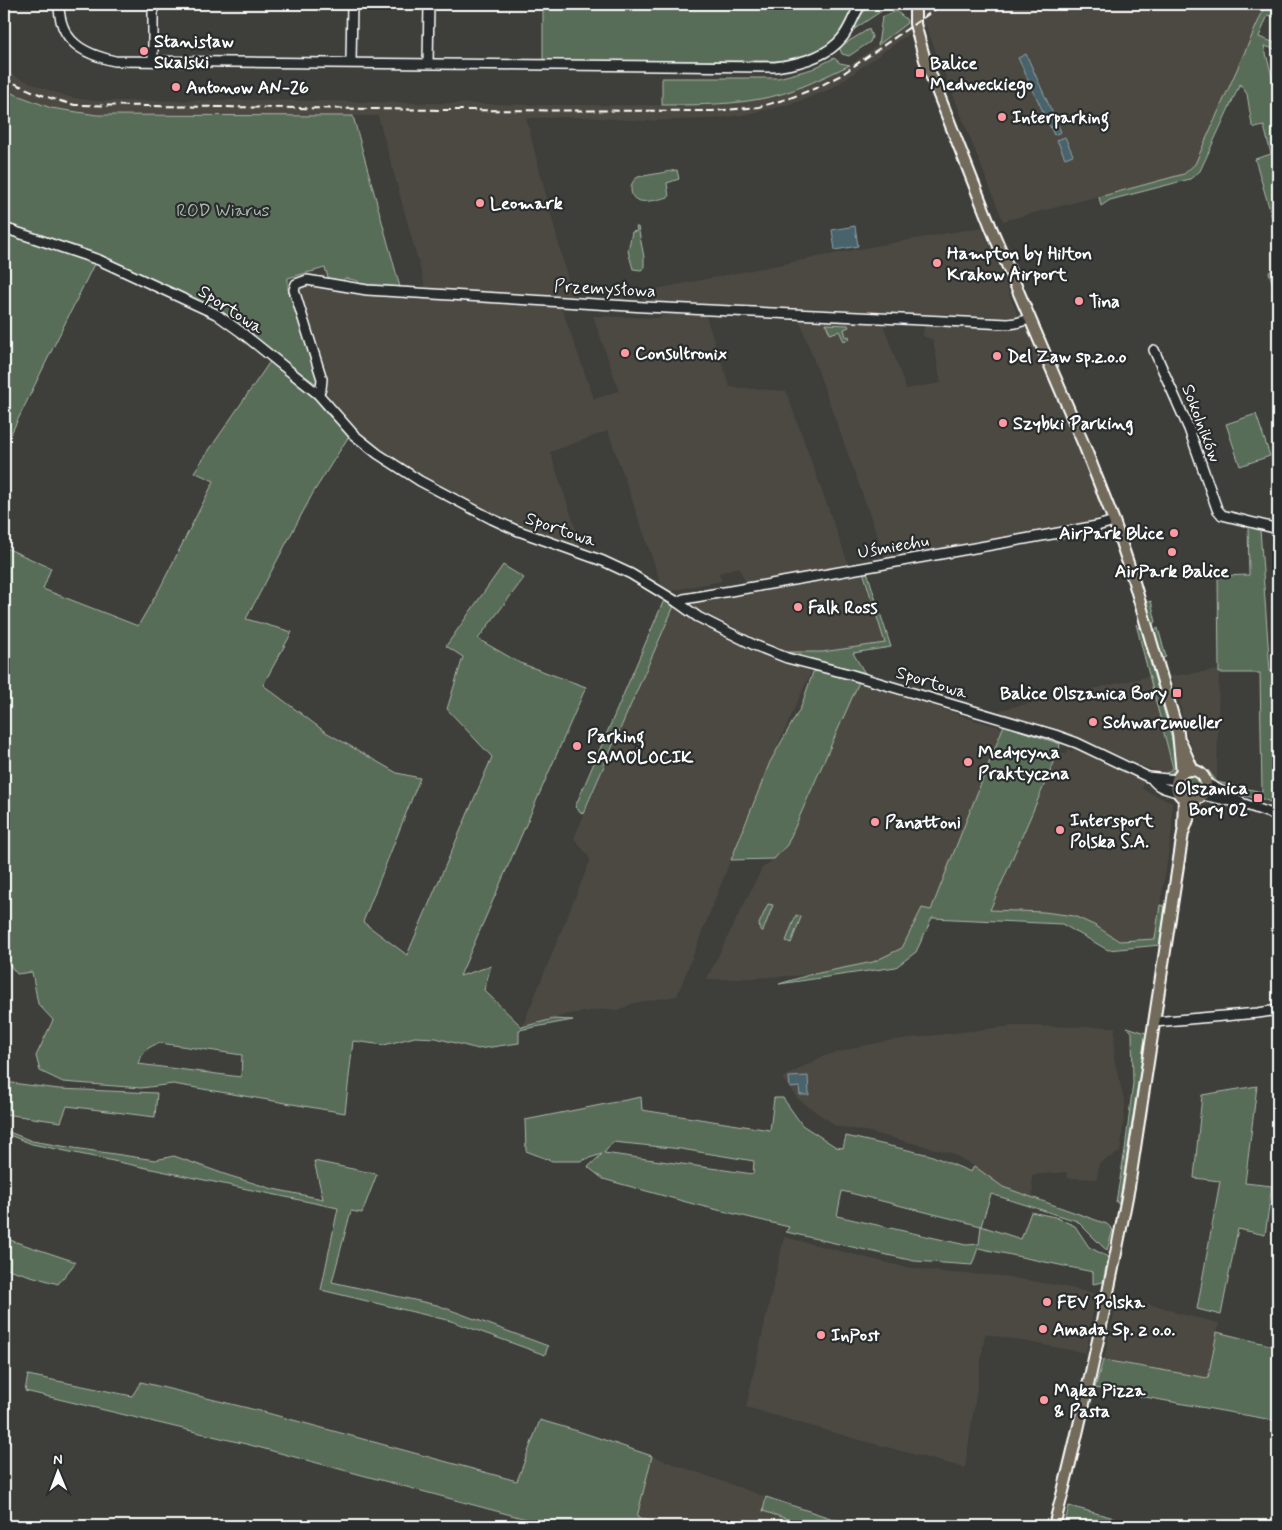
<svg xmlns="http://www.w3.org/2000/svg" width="1282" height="1530" font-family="Mynerve,sans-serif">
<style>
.built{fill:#4c4a42}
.green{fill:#586d58;stroke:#acb6ac;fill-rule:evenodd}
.water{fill:#48636c;stroke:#91a1a7}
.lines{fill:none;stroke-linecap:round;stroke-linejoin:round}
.minor-casing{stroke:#fff;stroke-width:12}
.major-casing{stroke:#fff;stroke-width:14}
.minor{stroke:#2a2d2e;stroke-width:9}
.major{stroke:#726b5a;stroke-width:10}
.rail{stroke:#fff;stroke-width:2;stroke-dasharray:8 4;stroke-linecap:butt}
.poi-dot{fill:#ff9aa2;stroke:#2a2d2e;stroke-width:2}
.labels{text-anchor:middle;stroke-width:4.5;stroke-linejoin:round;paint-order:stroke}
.poi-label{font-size:18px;font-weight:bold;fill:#fff;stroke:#2a2d2e;text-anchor:start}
.park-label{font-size:18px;fill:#acb6ac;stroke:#2a2d2e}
.street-label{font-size:18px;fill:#fff;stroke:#2a2d2e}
</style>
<rect width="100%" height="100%" fill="#3e3e3a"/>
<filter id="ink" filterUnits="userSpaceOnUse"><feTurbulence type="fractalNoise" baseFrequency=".02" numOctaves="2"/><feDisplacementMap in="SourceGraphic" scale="10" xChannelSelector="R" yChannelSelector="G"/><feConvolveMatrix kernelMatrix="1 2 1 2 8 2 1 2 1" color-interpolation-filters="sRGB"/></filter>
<g filter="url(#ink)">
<!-- built -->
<g class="built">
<polygon points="935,4 1266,4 1195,164 1184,174 1003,221 925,24 910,33 831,89 789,105 742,115 712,119 645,121 583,117 526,118 573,299 426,290 378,116 97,115 51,108 4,90 4,68 15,76 45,89 69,97 95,101 258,100 544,105 719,105 850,65"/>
<polygon points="982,227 1019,318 643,301 640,292 864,248"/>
<polygon points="302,284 411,296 561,306 594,399 619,391 593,316 661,318 659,311 705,314 730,387 786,391 849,566 747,586 739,567 719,573 722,581 664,592 608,431 550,452 583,550 449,494 389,460 355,433 329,402 325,379 298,289"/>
<polygon points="799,319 882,321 906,389 941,383 933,340 923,336 924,323 1027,327 1101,505 1101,513 1094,523 886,559"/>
<polygon points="861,572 885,643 822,652 778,652 744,635 732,626 721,621 717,623 695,611 693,601"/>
<polygon points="674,606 744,647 811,672 760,785 677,996 634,1003 619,1010 606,1009 569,1014 522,1027 590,861 589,857 574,838"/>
<polygon points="1219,670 1217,782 1208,770 1197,762 1184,725 1179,697 1170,676"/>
<polygon points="1150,676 1173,769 1165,774 1131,762 1087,741 1001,716 1000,710"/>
<polygon points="859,682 917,699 973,720 1003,728 931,910 922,908 902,948 873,962 809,975 706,980 762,868 774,859 787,845"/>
<polygon points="1074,748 1145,779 1142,789 1172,802 1172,830 1155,939 1119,941 1096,926 1074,916 1044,912 990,910 1059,751 1066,754 1068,749 1072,751"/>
<polygon points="1012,1026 1115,1027 1114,1058 1125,1104 1122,1137 1120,1152 1099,1163 1097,1179 1067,1178 1066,1172 1032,1175 1033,1198 1003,1187 974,1166 951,1153 869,1132 836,1126 798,1099 782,1078 824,1056 858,1047 886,1041"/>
<polygon points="784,1237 904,1267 951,1273 1003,1276 1062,1286 1096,1294 1086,1353 985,1334 965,1468 856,1439 746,1407"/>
<polygon points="1118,1297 1173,1310 1173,1312 1219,1323 1208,1378 1104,1359"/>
<polygon points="652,1456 766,1497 764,1511 809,1526 662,1526 637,1518"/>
</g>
<!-- green -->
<g class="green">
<path d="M543 4H855C847 17 840 36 827 46 813 57 792 60 775 61H543Z"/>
<polygon points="871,4 892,4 853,30 862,14"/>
<polygon points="1266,4 1278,4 1278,18 1268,15 1259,37 1278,44 1278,50 1264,46 1278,99 1278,238 1255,159 1271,154 1264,126 1255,128 1252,125 1247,94 1240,84 1200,171 1190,179 1110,200 1101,206 1099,197 1184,174 1195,164"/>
<polygon points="896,11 906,19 907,23 878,45 882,17"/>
<polygon points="869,29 872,37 870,42 849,56 842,54 839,47"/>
<path d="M834 58 840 63 850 65C826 76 799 90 774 96 737 105 700 105 662 105V78H778L812 69Z"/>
<polygon points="4,90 51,108 97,115 353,116 400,287 358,284 358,281 345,278 342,282 334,279 329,280 325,268 288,278 288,289 318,374 318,380 315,383 276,356 236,324 158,284 72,245 62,243 4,225"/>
<path d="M677 170 679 179 667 183 669 197C658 199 632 209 631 190 631 184 633 180 638 177Z"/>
<polygon points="636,227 638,227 644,257 644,268 641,270 633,269 628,251 632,232 637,231"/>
<polygon points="4,231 95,262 4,448"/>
<polygon points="1278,267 1278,302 1269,272"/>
<polygon points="826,324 848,325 849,327 844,329 846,337 849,336 850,339 844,341 839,331 830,334"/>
<path d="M271 360 311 394 329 416 349 436 313 493 246 619 292 632 263 685 324 731 397 773 420 778 363 922 407 955 492 757 447 709 463 657 446 646 503 565 524 578 478 639 520 663 586 687 460 976 491 966 484 990 522 1027 553 1019 573 1020 519 1030V1043L478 1049 436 1038 415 1037 384 1045 353 1041 345 1113 173 1084 141 1088 63 1082 40 1071 36 1056 53 1020 38 1004 32 972 17 974 4 958V547L51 568 43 589 138 626 160 588 214 481 194 472ZM160 1043 242 1055 241 1077 138 1064C141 1052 149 1046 160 1043Z"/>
<polygon points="1256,414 1270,456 1240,466 1226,424"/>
<path d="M1248 525 1260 529 1270 671H1278V805L1255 796 1254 798C1243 795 1221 791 1214 781 1211 778 1210 774 1208 770L1217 782 1262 792 1260 673H1219L1218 576 1249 575Z"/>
<path d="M867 571C874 596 883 621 891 647L853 653 866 675 778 652H822L885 643 863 572Z"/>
<polygon points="664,600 674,606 583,814 575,807"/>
<polygon points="1151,601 1156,622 1151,624 1145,603"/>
<polygon points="1136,624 1141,629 1174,747 1177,765 1175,770 1170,774 1165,774 1173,768"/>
<polygon points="1158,628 1166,657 1161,658 1153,631"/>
<polygon points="819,671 859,682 787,845 774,859 731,860 770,762 801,707 813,672"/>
<polygon points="1004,725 1060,744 1059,751 990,910 1044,912 1074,916 1096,926 1119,941 1155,939 1160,905 1165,906 1160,945 1108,950 1062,924 932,918 916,952 896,967 779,984 809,975 873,962 902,948 922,908 931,910"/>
<circle cx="1191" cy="785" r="11"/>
<polygon points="768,904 773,905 763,931 760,930 759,924"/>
<polygon points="796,915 801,917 791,943 786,941"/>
<polygon points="1127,1027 1146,1033 1119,1204 1116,1202 1125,1150 1133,1083 1132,1032"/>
<polygon points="4,1082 59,1089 157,1093 155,1117 67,1106 61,1122 4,1114"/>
<polygon points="1257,1086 1245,1183 1272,1186 1265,1235 1238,1229 1221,1315 1197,1309 1220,1181 1194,1178 1202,1095"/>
<path d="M641 1097 642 1110 770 1130 774 1098H783L802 1125 836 1147 843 1148 846 1136 930 1155 971 1172 974 1166 1003 1187 1107 1224 1113 1230 1107 1250 1103 1247 1077 1221 991 1194 981 1226 1021 1239 1031 1212 1055 1217 1075 1226 1089 1247 1108 1257 1103 1282 1093 1284V1272L978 1248 972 1265 914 1261 786 1232 789 1227 697 1205 603 1179 588 1167 602 1154 580 1161H552L526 1151 525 1120ZM613 1142 681 1149 754 1161 753 1174 604 1153ZM842 1191 981 1226 979 1244 966 1245 837 1216Z"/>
<polygon points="4,1130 32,1141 74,1148 155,1160 174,1156 227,1175 273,1189 323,1199 314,1161 377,1174 362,1213 351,1211 332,1282 437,1305 548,1346 545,1355 451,1321 321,1290 338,1208 32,1144 4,1133"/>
<polygon points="4,1238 76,1262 58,1284 4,1268"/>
<polygon points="1217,1332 1278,1347 1278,1421 1095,1388 1103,1360 1208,1378"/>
<polygon points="28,1375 132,1396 141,1382 260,1411 517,1481 540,1420 581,1432 652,1456 637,1517 662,1526 552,1526 250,1445 25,1391"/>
<polygon points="766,1497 855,1526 809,1526 763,1511"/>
<polygon points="1069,1506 1122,1520 1118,1526 1064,1526"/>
</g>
<!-- water -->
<g class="water">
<polygon points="1026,54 1061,132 1054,135 1018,58"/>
<polygon points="1065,137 1073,155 1065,158 1057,140"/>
<polygon points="855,226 858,246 835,250 832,230"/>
<polygon points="808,1076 809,1095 800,1095 799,1087 790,1088 789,1077"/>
</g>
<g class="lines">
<!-- minor casing -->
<g class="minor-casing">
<g id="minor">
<path d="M59 4C59 41 83 54 115 61L775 67C798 64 827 57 842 38 850 29 854 14 861 4"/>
<polyline points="153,61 153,4"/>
<polyline points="351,62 352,4"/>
<polyline points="428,63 429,4"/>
<polyline points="4,228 99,260 216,314 241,332 318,394 354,435 378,454 420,481 492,519 516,530 603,561 631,574 677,602 698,617 754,645 787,658 849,674 1055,735 1077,743 1148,777 1177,780"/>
<polyline points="1154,350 1189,429 1217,509 1222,515 1278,529"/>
<polyline points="318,394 321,389 322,379 294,290 296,284 307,280 367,290 645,307 1008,324 1016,323 1030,319"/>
<polyline points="677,602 684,599 851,570 1097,526 1114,521"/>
<path d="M1152 779C1158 788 1167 789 1177 792"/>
<polyline points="1206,783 1240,801"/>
<polyline points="1203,795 1244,804 1278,816"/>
<polyline points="1154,1022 1258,1013 1278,1010"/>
</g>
</g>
<!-- major casing -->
<g class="major-casing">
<g id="major">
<polyline points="915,4 915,24 925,60 992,230 1084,445 1114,521 1131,572 1178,733 1182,773"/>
<polyline points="1181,743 1193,770"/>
<circle cx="1191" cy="785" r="15"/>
<polyline points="1183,827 1184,799"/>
<path d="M1054 1526C1084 1414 1107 1301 1129 1187L1183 833 1195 800"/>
</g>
</g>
<!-- minor -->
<use href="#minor" class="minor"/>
<!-- major -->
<use href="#major" class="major"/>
<!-- rail -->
<path class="rail" d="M4 78C27 90 50 99 75 105L445 110 713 111 759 107 790 98 816 88 841 75 943 4"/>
</g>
</g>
<!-- markers -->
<g class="poi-dot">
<circle cx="144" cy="51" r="5"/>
<rect x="915" y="68" width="10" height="10" rx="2.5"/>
<circle cx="176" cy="87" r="5"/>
<circle cx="1002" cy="117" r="5"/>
<circle cx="480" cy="203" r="5"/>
<circle cx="937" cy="263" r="5"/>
<circle cx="1079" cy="301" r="5"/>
<circle cx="625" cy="353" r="5"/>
<circle cx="997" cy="356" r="5"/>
<circle cx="1003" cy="423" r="5"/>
<circle cx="1174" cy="533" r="5"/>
<circle cx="1172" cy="552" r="5"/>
<circle cx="798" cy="607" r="5"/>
<rect x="1172" y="688" width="10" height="10" rx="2.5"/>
<circle cx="1093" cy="722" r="5"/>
<circle cx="577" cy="746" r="5"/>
<circle cx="968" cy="762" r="5"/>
<rect x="1253" y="793" width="10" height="10" rx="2.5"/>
<circle cx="875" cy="822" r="5"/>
<circle cx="1060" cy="830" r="5"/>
<circle cx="1047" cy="1302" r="5"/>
<circle cx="1043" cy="1329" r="5"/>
<circle cx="821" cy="1335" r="5"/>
<circle cx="1044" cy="1400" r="5"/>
</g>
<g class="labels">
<!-- poi labels -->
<g class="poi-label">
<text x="154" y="47">Stanisław<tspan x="154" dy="21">Skalski</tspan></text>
<text x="930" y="69">Balice<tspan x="930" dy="21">Medweckiego</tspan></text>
<text x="186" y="93">Antonow AN-26</text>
<text x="1012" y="123">Interparking</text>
<text x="490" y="209">Leomark</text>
<text x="947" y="259">Hampton by Hilton<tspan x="947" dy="21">Krakow Airport</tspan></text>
<text x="1089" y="307">Tina</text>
<text x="635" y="359">Consultronix</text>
<text x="1007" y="362">Del Zaw sp.z.o.o</text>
<text x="1013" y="429">Szybki Parking</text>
<text x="1164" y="539" text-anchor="end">AirPark Blice</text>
<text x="1172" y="577" text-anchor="middle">AirPark Balice</text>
<text x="808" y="613">Falk Ross</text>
<text x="1167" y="699" text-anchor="end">Balice Olszanica Bory</text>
<text x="1103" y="728">Schwarzmueller</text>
<text x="587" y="742">Parking<tspan x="587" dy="21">SAMOLOCIK</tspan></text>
<text x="978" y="758">Medycyna<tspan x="978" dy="21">Praktyczna</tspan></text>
<text x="1248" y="794" text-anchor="end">Olszanica<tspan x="1248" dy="21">Bory 02</tspan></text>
<text x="1070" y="826">Intersport<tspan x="1070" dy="21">Polska S.A.</tspan></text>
<text x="885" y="828">Panattoni</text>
<text x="1057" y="1308">FEV Polska</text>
<text x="1053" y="1335">Amada Sp. z o.o.</text>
<text x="831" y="1341">InPost</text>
<text x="1054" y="1396">Mąka Pizza<tspan x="1054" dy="21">&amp; Pasta</tspan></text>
</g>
<!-- park labels -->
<g class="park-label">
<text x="223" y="216">ROD Wiarus</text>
</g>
<!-- street labels -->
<g class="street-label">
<text transform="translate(605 288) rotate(3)" y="6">Przemysłowa</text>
<text transform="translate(231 309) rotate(33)" y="6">Sportowa</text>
<text transform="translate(1202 423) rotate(69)" y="6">Sokolników</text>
<text transform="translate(561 529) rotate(19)" y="6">Sportowa</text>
<text transform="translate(893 546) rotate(-10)" y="6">Uśmiechu</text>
<text transform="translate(932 682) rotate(17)" y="6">Sportowa</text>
</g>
</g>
<!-- margin -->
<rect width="1282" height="1530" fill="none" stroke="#2a2d2e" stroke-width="20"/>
<rect x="10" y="10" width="1262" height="1510" fill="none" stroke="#fff" stroke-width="2" filter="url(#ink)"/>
<!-- north arrow -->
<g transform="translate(58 1472) rotate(359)" stroke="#2a2d2e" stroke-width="4" paint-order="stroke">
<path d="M0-4L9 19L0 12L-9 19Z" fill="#ffffff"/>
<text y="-8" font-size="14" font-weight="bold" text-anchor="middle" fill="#ffffff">N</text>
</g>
</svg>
